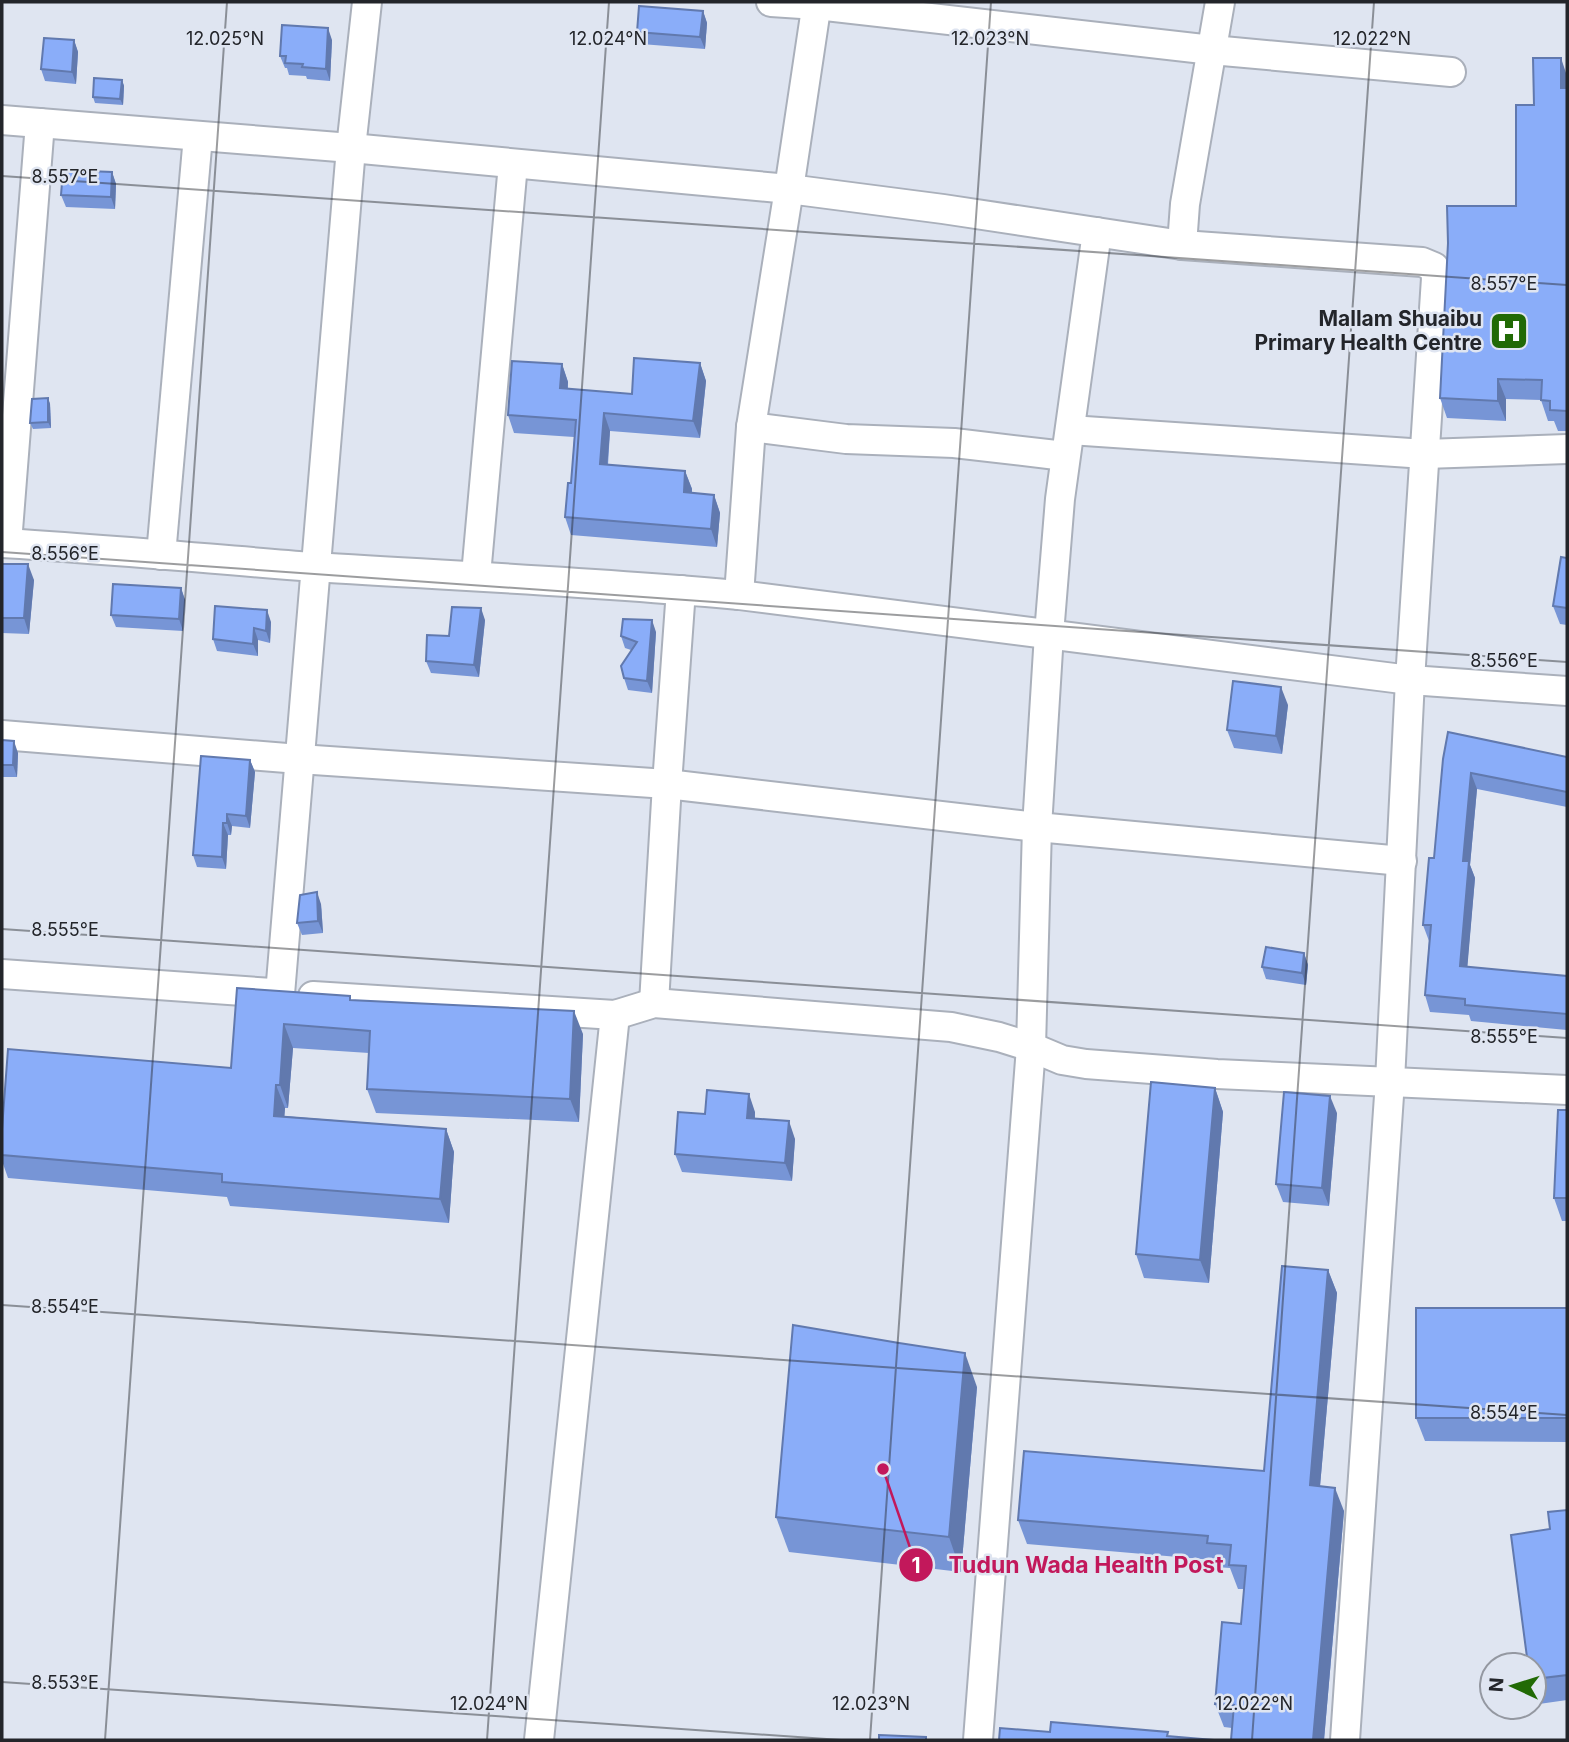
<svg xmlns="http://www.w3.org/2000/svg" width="1569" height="1742" font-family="Inter,sans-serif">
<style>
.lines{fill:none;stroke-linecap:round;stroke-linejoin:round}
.street-casing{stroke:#aab0bb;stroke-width:32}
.street{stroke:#fff;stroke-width:28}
.wall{fill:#7795d6}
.shaded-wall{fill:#6179ae}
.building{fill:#8aadf9;stroke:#6179ae;stroke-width:2}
.ticks{fill:none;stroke:#23252a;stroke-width:2;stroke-opacity:0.45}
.labels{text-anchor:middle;stroke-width:5;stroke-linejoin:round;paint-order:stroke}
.poi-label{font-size:21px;font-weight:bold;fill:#23252a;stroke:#dfe5f1;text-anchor:end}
.ticks-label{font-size:18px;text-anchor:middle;fill:#23252a;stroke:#dfe5f1;stroke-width:5;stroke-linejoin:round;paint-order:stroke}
.leader{fill:none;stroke:#c2185b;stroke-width:2.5}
.callout-dot{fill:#c2185b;stroke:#dfe5f1;stroke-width:2.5}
.mark-label{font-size:21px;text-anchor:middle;font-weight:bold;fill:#fff}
.callout-label{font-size:23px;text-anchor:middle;font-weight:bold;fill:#c2185b;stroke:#dfe5f1;stroke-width:5;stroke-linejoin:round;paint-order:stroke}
</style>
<rect width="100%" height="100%" fill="#dfe5f1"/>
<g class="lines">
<!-- street casing -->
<g class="street-casing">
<g id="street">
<polyline points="771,2 817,5 1212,50 1451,72"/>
<polyline points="2,120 351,148 789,189 943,209 1182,245 1422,262 1434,267 1436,278 1410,680 1390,1081 1345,1740"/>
<polyline points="1182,245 1185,204 1220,2"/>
<polyline points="751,427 846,439 954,443 1065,456"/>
<polyline points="1070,430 1425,454 1567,449"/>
<path d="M2 543C106 549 210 559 314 567 456 576 598 582 739 595L1410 680 1567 691"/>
<polyline points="7,543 40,123"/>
<polyline points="161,555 198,136"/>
<polyline points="476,575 513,164"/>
<polyline points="739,595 751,427 789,189 817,2"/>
<polyline points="2,735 299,759 667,784 1037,827 1402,861"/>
<polyline points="2,974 272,993"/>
<polyline points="280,994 351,148 367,2"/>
<polyline points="313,996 615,1015 654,1003 951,1027 999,1037 1031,1047 1062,1060 1086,1064 1217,1074 1567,1090"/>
<polyline points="654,1003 667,784 681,590"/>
<polyline points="539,1740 615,1015"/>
<polyline points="978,1740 1031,1047 1037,827 1049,634 1060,499 1097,232"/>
</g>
</g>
<!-- street -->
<use href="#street" class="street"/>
</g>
<!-- wall -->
<g class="wall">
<polygon points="703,11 707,23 705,49 641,44 637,32"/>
<polygon points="74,40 78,52 76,84 45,81 41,69"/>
<polygon points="332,40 330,81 307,79 306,76 289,75 287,68 285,68 280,56"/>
<polygon points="1567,76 1567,431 1558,431 1554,421 1548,421 1541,400 1506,399 1506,421 1447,418 1440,398 1448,243 1516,206 1534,105"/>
<polygon points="122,80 124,86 123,105 95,103 93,97"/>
<polygon points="112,172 116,184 115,209 66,207 61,195"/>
<polygon points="700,363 706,381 700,438 610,431 608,465 685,471 692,489 692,493 714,495 720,513 717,547 571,535 565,517 571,483 574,437 514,433 508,415 562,364 568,382 568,389 632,394"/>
<polygon points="48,398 50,404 51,428 33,429 30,423"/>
<polygon points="1567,558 1567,625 1560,624 1553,606"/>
<polygon points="2,564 34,580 29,634 2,633"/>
<polygon points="181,588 185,600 183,631 116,627 111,615"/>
<polygon points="485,620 479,677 431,673 426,661 449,636"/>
<polygon points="271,622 270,643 258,640 258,656 217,651 213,639"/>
<polygon points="656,632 652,693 628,690 624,678 631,650 625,648 621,636"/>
<polygon points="1288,705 1282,754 1234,748 1227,730"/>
<polygon points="2,740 18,753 17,777 2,777"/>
<polygon points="1567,757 1567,807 1477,789 1470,865 1475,878 1467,967 1567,976 1567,1030 1471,1021 1469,1015 1430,1012 1425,995 1429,941 1423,925 1434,858 1443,759"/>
<polygon points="250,760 255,772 250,828 232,826 231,835 228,835 226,869 197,867 193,855"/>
<polygon points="321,904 323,933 302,935 297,923"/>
<polygon points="1304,953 1308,965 1306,985 1266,979 1262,967"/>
<polygon points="237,988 352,1000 583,1034 579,1122 376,1113 367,1089 369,1053 293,1048 288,1108 285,1108 284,1116 446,1129 454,1152 449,1223 230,1206 227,1197 8,1178 2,1161 2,1129 231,1068"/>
<polygon points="1215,1088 1223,1112 1209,1283 1144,1278 1136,1254"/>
<polygon points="1567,1110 1567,1221 1562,1221 1554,1198"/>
<polygon points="755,1112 755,1118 795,1139 792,1181 682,1172 675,1154 705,1114"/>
<polygon points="1337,1113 1329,1206 1283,1202 1276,1184"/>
<polygon points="1328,1270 1337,1293 1320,1486 1344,1511 1324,1740 1231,1740 1232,1728 1224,1727 1215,1704 1241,1624 1244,1589 1238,1589 1230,1568 1216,1567 1213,1560 1027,1544 1018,1520 1264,1471"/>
<polygon points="1567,1308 1567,1442 1425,1441 1416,1418"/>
<polygon points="977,1387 961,1572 789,1552 776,1517"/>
<polygon points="1567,1510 1567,1700 1539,1704 1534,1691 1534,1665 1550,1529"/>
</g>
<!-- shaded-wall -->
<g class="shaded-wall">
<polygon points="703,11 707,23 705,49 700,37"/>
<polygon points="328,28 332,40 330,81 326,69"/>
<polygon points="74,40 78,52 76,84 72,72"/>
<polygon points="1561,58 1567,76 1567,104 1561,88"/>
<polygon points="122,80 124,86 123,105 120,99"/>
<polygon points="112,172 116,184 115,209 111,197"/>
<polygon points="700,363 706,381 700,438 693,421"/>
<polygon points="562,364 568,382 566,406 560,388"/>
<polygon points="1498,379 1506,399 1506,421 1498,401"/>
<polygon points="48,398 50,404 51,428 48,422"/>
<polygon points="604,413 610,431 606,482 600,464"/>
<polygon points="685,471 692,489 690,510 684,492"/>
<polygon points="714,495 720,513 717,547 711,529"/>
<polygon points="28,564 34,580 29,634 24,618"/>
<polygon points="181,588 185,600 183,631 179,619"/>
<polygon points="481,608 485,620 479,677 474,665"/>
<polygon points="267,610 271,622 270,643 266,631"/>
<polygon points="652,620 656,632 652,693 647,681"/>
<polygon points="254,628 258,640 258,656 253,644"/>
<polygon points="1281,687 1288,705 1282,754 1276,736"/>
<polygon points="14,741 18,753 17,777 13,765"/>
<polygon points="250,760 255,772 250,828 246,816"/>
<polygon points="1471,773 1477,789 1470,865 1475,878 1466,983 1460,966 1463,861"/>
<polygon points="227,814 232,826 231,835 227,823"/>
<polygon points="223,823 228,835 226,869 222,857"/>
<polygon points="317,892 321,904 323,933 318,921"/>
<polygon points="1304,953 1308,965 1306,985 1302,973"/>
<polygon points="574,1011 583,1034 579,1122 570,1099"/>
<polygon points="284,1024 293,1048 288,1108 280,1085"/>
<polygon points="276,1085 285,1108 283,1139 274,1116"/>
<polygon points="1215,1088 1223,1112 1209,1283 1200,1260"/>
<polygon points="749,1094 755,1112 754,1136 747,1118"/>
<polygon points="1330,1096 1337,1113 1329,1206 1322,1188"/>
<polygon points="789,1121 795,1139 792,1181 785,1163"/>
<polygon points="446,1129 454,1152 449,1223 440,1199"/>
<polygon points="1328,1270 1337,1293 1318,1509 1310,1485"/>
<polygon points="965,1353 977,1387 961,1572 949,1537"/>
<polygon points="1335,1488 1344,1511 1324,1740 1313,1740"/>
</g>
<!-- building -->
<g class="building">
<polygon points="639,6 703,11 700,37 637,32"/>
<polygon points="282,25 328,28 326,69 302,67 303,64 285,63 286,56 280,56"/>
<polygon points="44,38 74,40 72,72 41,69"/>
<polygon points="1533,58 1561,58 1561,88 1567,88 1567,411 1550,410 1550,401 1541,400 1542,380 1498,379 1498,401 1440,398 1448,243 1447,206 1516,206 1516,105 1534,105"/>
<polygon points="94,78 122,80 120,99 93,97"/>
<polygon points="63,170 112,172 111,197 61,195"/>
<polygon points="634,358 700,363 693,421 604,413 600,464 685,471 684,492 714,495 711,529 565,517 568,483 571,483 576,420 508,415 512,361 562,364 560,388 632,394"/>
<polygon points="48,398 48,422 30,423 32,399"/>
<polygon points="1561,557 1567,558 1567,608 1553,606"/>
<polygon points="2,564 28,564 24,618 2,618"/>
<polygon points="113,584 181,588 179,619 111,615"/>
<polygon points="215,606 267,610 266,631 254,628 253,644 213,639"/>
<polygon points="452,607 481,608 474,665 426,661 427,635 449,636"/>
<polygon points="623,619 652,620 647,681 624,678 621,666 637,642 621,636"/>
<polygon points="1233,681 1281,687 1276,736 1227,730"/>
<polygon points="1448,732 1567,757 1567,792 1471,773 1463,861 1469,861 1460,966 1567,976 1567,1014 1465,1005 1465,999 1425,995 1431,925 1423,925 1429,858 1434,858 1443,759"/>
<polygon points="2,740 14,741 13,765 2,765"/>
<polygon points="201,756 250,760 246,816 227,814 227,823 223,823 222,857 193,855"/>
<polygon points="317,892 318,921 297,923 300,895"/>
<polygon points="1266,947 1304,953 1302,973 1262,967"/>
<polygon points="237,988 350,996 350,1000 574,1011 570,1099 367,1089 370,1031 284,1024 280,1085 276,1085 274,1116 446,1129 440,1199 222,1182 222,1174 2,1155 2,1129 8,1049 231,1068"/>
<polygon points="1151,1082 1215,1088 1200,1260 1136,1254"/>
<polygon points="707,1090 749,1094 747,1118 789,1121 785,1163 675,1154 678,1112 705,1114"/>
<polygon points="1284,1092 1330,1096 1322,1188 1276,1184"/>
<polygon points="1558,1110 1567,1110 1567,1198 1554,1198"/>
<polygon points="1282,1266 1328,1270 1310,1485 1335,1488 1313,1740 1231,1740 1234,1705 1215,1704 1222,1622 1241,1624 1246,1566 1229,1565 1231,1545 1207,1543 1208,1536 1018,1520 1024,1451 1264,1471"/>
<rect x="1416" y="1308" width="151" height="110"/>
<polygon points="793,1325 899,1343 965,1353 949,1537 776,1517"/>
<polygon points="1567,1510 1567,1675 1534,1679 1534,1665 1528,1665 1511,1535 1550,1529 1548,1512"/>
<polygon points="1051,1722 1168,1732 1167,1736 1214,1740 999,1740 1000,1728 1050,1732"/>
<polygon points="879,1735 926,1737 926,1740 879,1740"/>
</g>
<!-- ticks -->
<path class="ticks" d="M2 176 1567 285M2 552 1567 662M2 929 1567 1038M2 1305 1567 1415M2 1682 841 1740M105 1740 227 2M487 1740 609 2M870 1740 991 2M1252 1740 1374 2"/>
<!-- icons -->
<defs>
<g id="hospital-square" transform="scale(2.0125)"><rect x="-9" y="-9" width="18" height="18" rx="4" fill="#216a05" stroke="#dfe5f1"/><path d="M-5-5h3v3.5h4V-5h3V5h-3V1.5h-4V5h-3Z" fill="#fff"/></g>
</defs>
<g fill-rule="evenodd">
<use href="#hospital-square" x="1509" y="331"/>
</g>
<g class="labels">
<!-- poi labels -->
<g class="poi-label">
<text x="1482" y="326">Mallam Shuaibu<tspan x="1482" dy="24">Primary Health Centre</tspan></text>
</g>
</g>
<g class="ticks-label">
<text x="225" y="45">12.025°N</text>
<text x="608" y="45">12.024°N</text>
<text x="990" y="45">12.023°N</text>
<text x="1372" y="45">12.022°N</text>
<text x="65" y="183">8.557°E</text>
<text x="1504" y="290">8.557°E</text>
<text x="65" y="560">8.556°E</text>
<text x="1504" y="667">8.556°E</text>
<text x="65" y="936">8.555°E</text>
<text x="1504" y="1043">8.555°E</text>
<text x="65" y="1313">8.554°E</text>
<text x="1504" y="1419">8.554°E</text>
<text x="65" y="1689">8.553°E</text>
<text x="489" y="1710">12.024°N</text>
<text x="871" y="1710">12.023°N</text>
<text x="1254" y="1710">12.022°N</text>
</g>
<!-- callouts -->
<path class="leader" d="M883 1469L916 1565"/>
<g class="callout-dot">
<circle cx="883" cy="1469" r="7"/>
<circle cx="916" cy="1565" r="18"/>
</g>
<g class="mark-label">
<text x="916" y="1573">1</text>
</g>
<g class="callout-label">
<text x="1086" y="1573">Tudun Wada Health Post</text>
</g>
<!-- border -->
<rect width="1569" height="1742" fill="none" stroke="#23252a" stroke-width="7"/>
<!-- north arrow -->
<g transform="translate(1513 1686) rotate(274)"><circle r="33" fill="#dfe5f1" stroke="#9498a1" stroke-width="2"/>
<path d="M0-5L12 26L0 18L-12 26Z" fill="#216a05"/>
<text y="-10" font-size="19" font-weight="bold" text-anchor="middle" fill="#23252a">N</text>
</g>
</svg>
